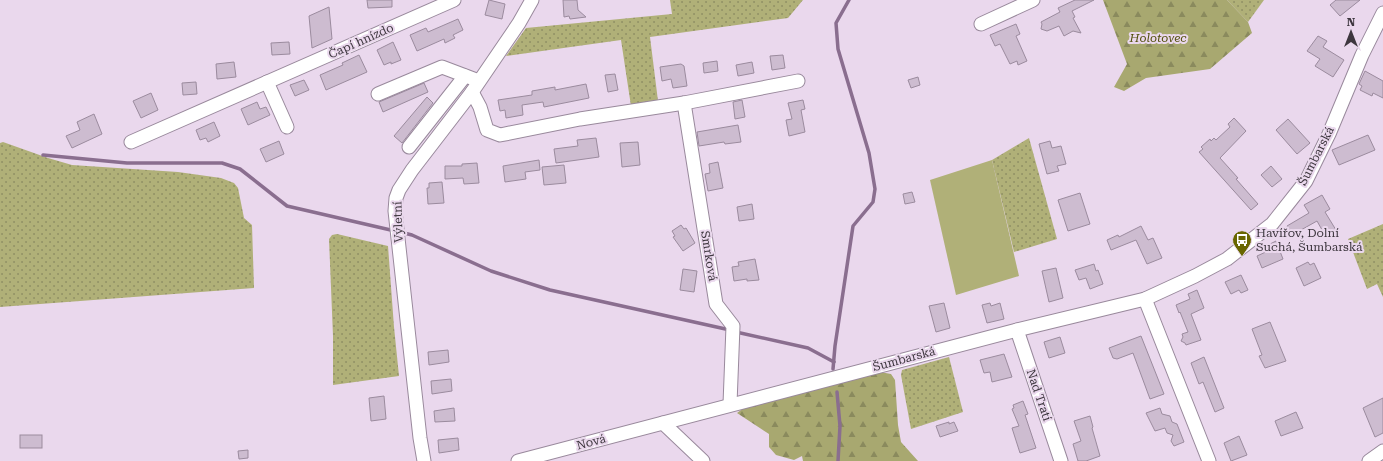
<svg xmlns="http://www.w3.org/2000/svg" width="1383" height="461" font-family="'Roboto Serif',serif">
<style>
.grass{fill:url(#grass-dots)}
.forest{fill:url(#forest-firs)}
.garden{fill:#b0b078}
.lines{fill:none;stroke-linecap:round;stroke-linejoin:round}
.stream{stroke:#8a6e8f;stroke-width:3.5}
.building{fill:#cdbcd0;stroke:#9b8b9e}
.minor-casing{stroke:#99899c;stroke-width:15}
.minor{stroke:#fff;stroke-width:13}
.labels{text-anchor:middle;stroke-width:4;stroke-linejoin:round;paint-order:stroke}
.park-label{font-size:12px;font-style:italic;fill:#52500c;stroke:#ead8ed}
.street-label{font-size:12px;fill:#3d363e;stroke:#ead8ed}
.poi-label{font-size:12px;fill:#3d363e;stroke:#ead8ed;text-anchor:start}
</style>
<defs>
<pattern id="grass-dots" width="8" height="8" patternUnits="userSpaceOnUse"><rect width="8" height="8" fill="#b0b078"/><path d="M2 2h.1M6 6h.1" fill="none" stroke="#909064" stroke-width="1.8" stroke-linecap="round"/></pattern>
<pattern id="forest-firs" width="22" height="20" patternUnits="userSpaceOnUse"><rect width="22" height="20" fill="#a8a870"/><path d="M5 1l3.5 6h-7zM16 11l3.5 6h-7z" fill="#8a8a5d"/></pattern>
</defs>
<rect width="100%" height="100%" fill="#ead8ed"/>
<!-- grass -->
<g class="grass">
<polygon points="670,0 803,0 788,18 650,37 658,101 631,106 621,40 506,56 526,28 672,14"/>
<polygon points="1227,0 1264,0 1248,22"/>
<polygon points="1029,138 1057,239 1014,252 992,160"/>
<polygon points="3,142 48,158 72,165 178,172 221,178 234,183 238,188 244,218 252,225 254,288 0,307 0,143"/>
<polygon points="1383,224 1383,297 1377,284 1367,289 1348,239"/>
<polygon points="337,234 388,246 394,327 399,376 333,385 333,336 329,239 332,235"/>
<polygon points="949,357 963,412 911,429 901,375 902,370"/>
</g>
<!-- forest -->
<g class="forest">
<polygon points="1103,0 1227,0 1248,22 1252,33 1210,69 1146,78 1124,91 1114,87 1127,64"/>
<polygon points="880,372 891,374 895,380 898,425 901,442 918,461 803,461 802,456 794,460 776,455 769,447 769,434 737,413 745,407"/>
</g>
<!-- garden -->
<polygon class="garden" points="992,160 1019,276 956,295 930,180"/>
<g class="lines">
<!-- stream -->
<g class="stream">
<polyline points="43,155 127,163 222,163 240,169 287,206 395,231"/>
<polyline points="400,232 412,235 491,271 550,290 730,330"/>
<polyline points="736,332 808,348 834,362"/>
<polyline points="833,369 835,346 853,226 873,202 875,189 869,153 838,49 836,23 849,0"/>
<polyline points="837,392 840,426 838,461"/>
</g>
</g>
<!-- building -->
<g class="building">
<polygon points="367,0 392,0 392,7 368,8"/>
<polygon points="489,0 505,4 502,19 485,15"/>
<polygon points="563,0 577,0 578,10 586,17 570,19 569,16 564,17"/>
<polygon points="1075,0 1094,0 1072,11 1075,17 1073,18 1081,33 1073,31 1064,36 1059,26 1047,31 1041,29 1042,24 1041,22 1060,12 1058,8"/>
<polygon points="1336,0 1360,0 1340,16 1330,5"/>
<polygon points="329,7 332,39 312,48 309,16"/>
<polygon points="458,19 463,30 453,35 455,38 445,43 444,39 417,51 410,35 426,28 428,32"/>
<polygon points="1016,24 1020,34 1016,36 1027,61 1018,65 1017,61 1010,64 1000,44 995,46 990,35"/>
<polygon points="1318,36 1327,41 1323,47 1344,60 1333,77 1315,66 1320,59 1307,51"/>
<polygon points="289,42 290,54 272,55 271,43"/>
<polygon points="393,42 401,60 391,64 391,62 384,65 377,50"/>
<polygon points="359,55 367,72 326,90 320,75 343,65 342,63"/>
<polygon points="783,55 785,68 772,70 770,56"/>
<polygon points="717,61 718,71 704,73 703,63"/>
<polygon points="234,62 236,77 217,79 216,64"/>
<polygon points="752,62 754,73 738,76 736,65"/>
<polygon points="681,64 684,66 687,86 673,88 671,79 662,81 660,67"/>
<polygon points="1365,71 1383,81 1383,98 1373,93 1372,96 1360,90 1362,86 1359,84"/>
<polygon points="615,74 618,90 608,92 605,75"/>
<polygon points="918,77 920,85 911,88 908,80"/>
<polygon points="304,80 309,90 295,96 290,85"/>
<polygon points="196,82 197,94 183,95 182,83"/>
<polygon points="424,83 428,92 383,112 379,102"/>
<polygon points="586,84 589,98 544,107 543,102 522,105 523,115 506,118 505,110 500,111 498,100 532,95 532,91 555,87 555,90"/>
<polygon points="151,93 158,110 141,118 133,101"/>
<polygon points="427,97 433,103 402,143 394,136"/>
<polygon points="742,100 745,117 735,119 733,102"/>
<polygon points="803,100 805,109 801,110 805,132 789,136 786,120 792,119 788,103"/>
<polygon points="257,102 260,109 266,107 270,115 248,125 241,109"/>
<polygon points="94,114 102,134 72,148 66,136 80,130 77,122"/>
<polygon points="1234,118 1246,131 1220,158 1238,178 1236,179 1258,204 1251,210 1199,152 1203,149 1201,147 1210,139 1211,141 1214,138 1216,140 1230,127 1228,124"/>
<polygon points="1288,119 1310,143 1297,154 1276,130"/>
<polygon points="214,122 220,136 208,142 206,138 200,140 196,130"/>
<polygon points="738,125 741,142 725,144 724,142 699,146 697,132"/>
<polygon points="1368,135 1375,150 1339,165 1332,150"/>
<polygon points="596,138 599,157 556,163 554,149 578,146 577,140"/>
<polygon points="279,141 284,154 266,162 260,149"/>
<polygon points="1050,141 1052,148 1061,146 1066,164 1057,166 1059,171 1047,174 1039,144"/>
<polygon points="638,142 640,165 622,167 620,143"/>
<polygon points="539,160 540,170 525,172 526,179 505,182 503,166"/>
<polygon points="718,162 723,188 708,191 705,174 710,173 709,164"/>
<polygon points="477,163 479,183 464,184 463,178 445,179 445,166 462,166 462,164"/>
<polygon points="564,165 566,183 544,185 542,167"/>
<polygon points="1271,166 1282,179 1272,187 1261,175"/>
<polygon points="442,182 444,203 428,204 427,188 429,188 429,183"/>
<polygon points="912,192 915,202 905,204 903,194"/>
<polygon points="1080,193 1090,224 1068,231 1058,200"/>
<polygon points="1322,195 1330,209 1325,212 1336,230 1326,237 1317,221 1292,235 1287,226 1309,213 1304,205"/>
<polygon points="752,204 754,219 739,221 737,207"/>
<polygon points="681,225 684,229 686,228 695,243 683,251 673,237 675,236 672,231"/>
<polygon points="1141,226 1148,240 1153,238 1162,258 1147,264 1136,240 1111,250 1107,240 1118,235 1119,237"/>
<polygon points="1276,241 1283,259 1262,268 1257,256 1268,251 1266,246"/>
<polygon points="755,259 759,280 747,281 747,279 734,281 732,267 739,266 738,262"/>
<polygon points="1308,262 1310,265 1314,263 1321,278 1304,286 1296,268"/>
<polygon points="1094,264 1096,271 1098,270 1103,284 1090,289 1086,278 1079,280 1075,270"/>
<polygon points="1056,268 1063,298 1049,302 1042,271"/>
<polygon points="683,269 697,271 694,292 680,290"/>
<polygon points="1241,275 1248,290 1241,293 1239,290 1231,294 1225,282"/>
<polygon points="1197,290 1204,308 1191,314 1201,340 1186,345 1185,343 1181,341 1183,337 1182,334 1188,332 1180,312 1179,313 1176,305 1190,299 1188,294"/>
<polygon points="944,303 950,328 936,332 929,306"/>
<polygon points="990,303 991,306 1000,303 1004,319 987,323 982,305"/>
<polygon points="1270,322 1286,361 1265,368 1259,356 1262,355 1252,329"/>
<polygon points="1141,336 1164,394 1150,399 1133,353 1117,359 1113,358 1109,348"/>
<polygon points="1060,337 1065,353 1049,358 1044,342"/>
<polygon points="448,350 449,362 429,365 428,352"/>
<polygon points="1004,354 1012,377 992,382 990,372 984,373 980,360"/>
<polygon points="1204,357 1224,408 1215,412 1203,382 1199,384 1191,363"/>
<polygon points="451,379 452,391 432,394 431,381"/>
<polygon points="384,396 386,419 371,421 369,398"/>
<polygon points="1383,398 1383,433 1375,437 1363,408"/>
<polygon points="1023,401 1028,414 1025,415 1036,448 1020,453 1012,428 1019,426 1012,409 1014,408 1013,405"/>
<polygon points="454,408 455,421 435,422 434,411"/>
<polygon points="1160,408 1162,414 1170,416 1172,422 1177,424 1184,442 1174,446 1171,441 1173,435 1167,433 1165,428 1155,431 1146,413"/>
<polygon points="1296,412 1303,428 1281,436 1275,421"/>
<polygon points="1090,416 1093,427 1092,428 1100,456 1086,461 1078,461 1073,444 1081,441 1074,421"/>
<polygon points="949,422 949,424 954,422 958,431 940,437 936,426"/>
<rect x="20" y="435" width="22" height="13"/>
<polygon points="1239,436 1247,455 1231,461 1224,443"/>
<polygon points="458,438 459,450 439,453 438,440"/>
<polygon points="248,450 248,458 239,459 238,451"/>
</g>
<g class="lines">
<!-- minor casing -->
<g class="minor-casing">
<g id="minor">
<polyline points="981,24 1033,0"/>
<polyline points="267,82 287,127"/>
<polyline points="472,92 480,107 487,130 500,135 580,119 684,103 798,81"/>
<polyline points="378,94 442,67 479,81"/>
<polyline points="684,103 716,304 733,326 730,404"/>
<polyline points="131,142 454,0"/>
<polyline points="409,147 465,76"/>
<polyline points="1145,299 1209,461"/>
<polyline points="1017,330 1061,461"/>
<polyline points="663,423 703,461"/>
<polyline points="424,461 420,438 395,211 396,198 399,190 412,170 472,92 519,23 532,0"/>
<polyline points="518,461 1017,330 1145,299 1195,276 1227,259 1272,224 1306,181 1329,134 1362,55 1383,13"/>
<polyline points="1369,461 1383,451"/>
</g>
</g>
<!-- minor -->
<use href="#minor" class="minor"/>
</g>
<!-- icons -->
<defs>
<g id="bus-pin" transform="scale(1)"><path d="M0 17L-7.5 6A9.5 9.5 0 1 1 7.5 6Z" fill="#696600" stroke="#ead8ed"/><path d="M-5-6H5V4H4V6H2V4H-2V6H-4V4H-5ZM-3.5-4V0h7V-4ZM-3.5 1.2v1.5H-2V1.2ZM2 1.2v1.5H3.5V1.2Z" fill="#fff"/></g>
</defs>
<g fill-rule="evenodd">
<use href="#bus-pin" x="1242" y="240"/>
</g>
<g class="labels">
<!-- park labels -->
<g class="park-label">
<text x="1158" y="42">Holotovec</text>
</g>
<!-- street labels -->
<g class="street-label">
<text transform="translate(361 41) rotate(-24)" y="4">Čapí hnízdo</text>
<text transform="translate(1316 156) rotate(-63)" y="4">Šumbarská</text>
<text transform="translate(398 222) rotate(-92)" y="4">Výletní</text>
<text transform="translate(709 256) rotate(81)" y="4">Smrková</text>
<text transform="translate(904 359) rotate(-15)" y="4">Šumbarská</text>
<text transform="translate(1039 395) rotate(71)" y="4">Nad Tratí</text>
<text transform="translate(591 442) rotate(-15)" y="4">Nová</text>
</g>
<!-- poi labels -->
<g class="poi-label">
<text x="1256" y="237">Havířov, Dolní<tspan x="1256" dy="14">Suchá, Šumbarská</tspan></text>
</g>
</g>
<!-- north arrow -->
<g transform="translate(1351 32)" stroke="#ead8ed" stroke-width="3" paint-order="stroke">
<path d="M0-3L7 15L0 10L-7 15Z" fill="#3d363e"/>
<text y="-6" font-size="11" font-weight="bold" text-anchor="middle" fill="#3d363e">N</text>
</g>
</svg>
